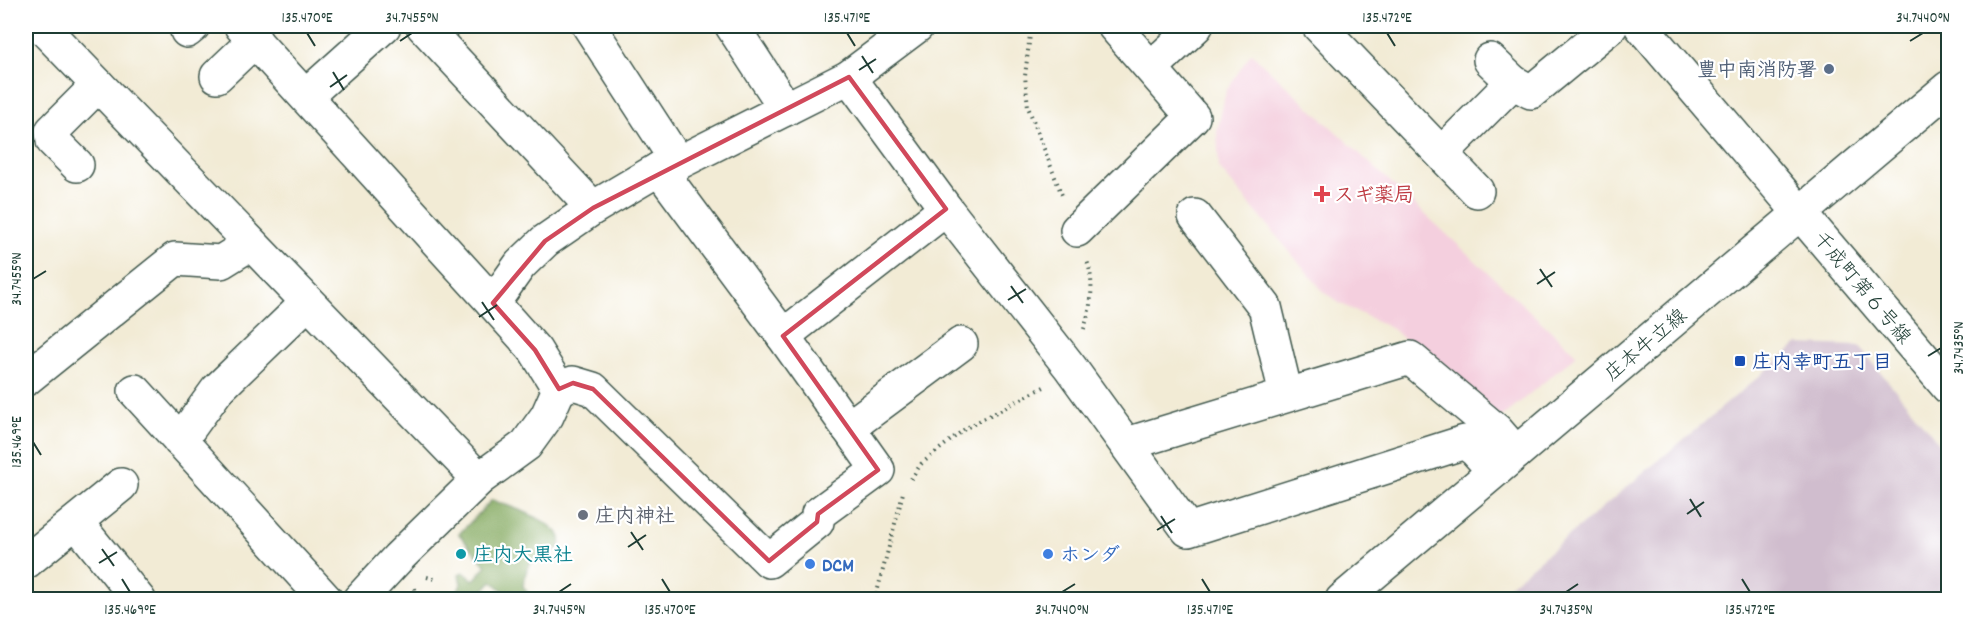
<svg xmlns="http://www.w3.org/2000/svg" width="1974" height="625" font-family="Dekko,'Klee One',sans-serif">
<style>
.built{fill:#f4cfde}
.industrial{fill:#d0bdce}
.forest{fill:#82a85d;stroke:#507248;stroke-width:1.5}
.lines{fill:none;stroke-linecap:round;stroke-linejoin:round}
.minor-casing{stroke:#3f574c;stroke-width:36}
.major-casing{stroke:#3f574c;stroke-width:36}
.path{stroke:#3f574c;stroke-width:4;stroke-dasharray:1.5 4.5;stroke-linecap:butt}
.minor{stroke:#fff;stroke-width:33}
.major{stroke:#fff;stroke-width:33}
.marked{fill:none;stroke:#d1495b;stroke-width:4.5;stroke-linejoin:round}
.ticks{fill:none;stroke:#1f3d34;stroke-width:2}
.service-dot{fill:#5c6f8a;stroke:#fff;stroke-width:2}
.health-dot{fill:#e0444e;stroke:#fff;stroke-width:2}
.transit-dot{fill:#1a4fb4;stroke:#fff;stroke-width:2}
.worship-dot{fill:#6b7280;stroke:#fff;stroke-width:2}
.culture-dot{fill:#0f9aa8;stroke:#fff;stroke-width:2}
.shop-dot{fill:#3f7fe0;stroke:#fff;stroke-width:2}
.labels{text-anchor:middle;stroke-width:4.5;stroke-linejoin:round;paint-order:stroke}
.service-label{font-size:20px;font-weight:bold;fill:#4e5e75;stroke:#fff;text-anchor:end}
.health-label{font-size:20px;font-weight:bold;fill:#be3a42;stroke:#fff;text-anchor:start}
.street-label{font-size:20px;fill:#1f3d34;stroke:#fff}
.transit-label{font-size:20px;font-weight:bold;fill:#164399;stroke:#fff;text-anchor:start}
.worship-label{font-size:20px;font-weight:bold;fill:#5b616d;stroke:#fff;text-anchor:start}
.culture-label{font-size:20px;font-weight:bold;fill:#0d838f;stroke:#fff;text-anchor:start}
.shop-label{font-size:20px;font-weight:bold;fill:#366cbe;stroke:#fff;text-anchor:start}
.neatline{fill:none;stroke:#1f3d34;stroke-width:2}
.ticks-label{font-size:15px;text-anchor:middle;fill:#1f3d34}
</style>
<rect width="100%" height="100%" fill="#fff"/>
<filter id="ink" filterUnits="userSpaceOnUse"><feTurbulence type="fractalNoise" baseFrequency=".0167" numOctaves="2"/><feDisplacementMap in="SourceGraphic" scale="12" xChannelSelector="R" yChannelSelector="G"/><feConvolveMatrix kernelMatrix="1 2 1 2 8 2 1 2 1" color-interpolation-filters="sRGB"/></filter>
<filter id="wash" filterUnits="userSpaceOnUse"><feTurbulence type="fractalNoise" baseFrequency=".008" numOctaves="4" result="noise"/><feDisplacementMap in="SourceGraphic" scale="24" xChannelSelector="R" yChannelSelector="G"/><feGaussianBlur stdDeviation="1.35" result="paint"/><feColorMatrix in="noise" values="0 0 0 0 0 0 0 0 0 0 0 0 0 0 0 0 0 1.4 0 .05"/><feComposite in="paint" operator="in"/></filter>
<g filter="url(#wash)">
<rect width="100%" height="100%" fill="#f2ebd5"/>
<!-- built -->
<polygon class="built" points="1251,53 1577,355 1498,420 1391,328 1339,303 1322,290 1219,168 1217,132 1226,91"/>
<!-- industrial -->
<polygon class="industrial" points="1798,344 1859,346 1948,454 1948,599 1493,599"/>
<!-- forest -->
<path class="forest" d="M492 500C510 507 541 516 555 530 561 535 561 541 560 548 536 555 526 560 523 586L529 595 526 599H508V595L492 581 475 599H455L461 584 459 574 463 572 474 580 486 566 459 534Z"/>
</g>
<g filter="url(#ink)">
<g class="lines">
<!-- minor casing -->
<g class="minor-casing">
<g id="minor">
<polyline points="241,26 493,303 520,265 545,241 593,208 659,169 678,163 849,77 917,26"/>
<polyline points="423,26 593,208"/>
<polyline points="589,26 678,163"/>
<polyline points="732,26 786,109"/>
<polyline points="1319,26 1477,191"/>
<polyline points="1641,26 1948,387"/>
<polyline points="45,30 479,479"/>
<polyline points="187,31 193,26"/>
<polyline points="1490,60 1513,82"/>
<polyline points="1151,68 1196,26"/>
<polyline points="217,76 255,40"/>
<polyline points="306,96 384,26"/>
<polyline points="1442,153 1513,82 1531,92 1611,26"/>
<polyline points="77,165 53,141 52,131 98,85"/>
<polyline points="659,169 783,336 946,209 849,77"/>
<polyline points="946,209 1070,367 1188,530 1465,442 1475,450 1494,471"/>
<polyline points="1195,216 1265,307 1286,394"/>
<polyline points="1077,230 1193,117 1114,26"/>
<polyline points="26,379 175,259 221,262 250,244"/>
<polyline points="559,389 573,383 593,389 769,561 817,522 818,514 878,470 783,336"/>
<polyline points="135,391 326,600"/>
<polyline points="848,428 961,344"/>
<polyline points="180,441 217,390 307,303"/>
<polyline points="1127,444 1410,358 1497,431 1516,453"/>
<polyline points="76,522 139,600"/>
<polyline points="26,562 121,485"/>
<polyline points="359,600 398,558 479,479 526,445 547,416 559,389 535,350 493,303"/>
</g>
</g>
<!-- major casing -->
<g class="major-casing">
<polyline id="major" points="1342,600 1948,88"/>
</g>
<!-- path -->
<g class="path">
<polyline points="1031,26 1025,76 1028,107 1063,198"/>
<path d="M1084 329C1091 307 1095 283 1087 261"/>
<polyline points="911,479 921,464 966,428 1044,387"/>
<polyline points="427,577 435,579"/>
<polyline points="415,588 416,600"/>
<polyline points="448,600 451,594"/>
<polyline points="875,600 903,493"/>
</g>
<!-- minor -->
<use href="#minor" class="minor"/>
<!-- major -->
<use href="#major" class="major"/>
</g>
</g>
<!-- marked area -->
<path class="marked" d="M849 77 946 209 783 336 878 470 818 514 817 522 769 561 593 389 573 383 559 389 535 350 493 303 545 241 593 208Z"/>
<!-- ticks -->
<path class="ticks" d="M307 33 315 46M847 33 855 46M1387 33 1395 46M400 41 412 33M1910 41 1923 33M862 56 873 73M859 70 876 59M333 72 344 90M330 87 347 75M1540 269 1552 287M33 279 46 271M1537 284 1555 272M1011 286 1023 303M1008 300 1026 289M482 302 494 320M479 317 497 305M1928 356 1941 348M33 442 41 455M1690 499 1701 517M1687 514 1704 502M1161 516 1172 533M1157 530 1175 519M631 532 643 550M628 547 646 535M102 549 114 566M99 563 117 552M122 579 130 592M662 579 670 592M1202 579 1210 592M1742 579 1750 592M559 592 571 584M1062 592 1075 584M1566 592 1578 584"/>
<!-- markers -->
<circle class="service-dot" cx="1829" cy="69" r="6"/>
<path class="health-dot" d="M1319 185h6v6h6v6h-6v6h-6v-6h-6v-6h6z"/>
<rect class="transit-dot" x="1734" y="355" width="12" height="12" rx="3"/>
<circle class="worship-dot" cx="583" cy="515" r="6"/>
<circle class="culture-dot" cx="461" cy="554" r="6"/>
<g class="shop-dot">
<circle cx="1048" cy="554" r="6"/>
<circle cx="810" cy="564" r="6"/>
</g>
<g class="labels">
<!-- service labels -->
<g class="service-label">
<text x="1817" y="76">豊中南消防署</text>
</g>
<!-- health labels -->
<g class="health-label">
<text x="1334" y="201">スギ薬局</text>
</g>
<!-- street labels -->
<g class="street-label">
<text transform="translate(1863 287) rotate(50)" y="7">千成町第６号線</text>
<text transform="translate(1645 344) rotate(-40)" y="7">庄本牛立線</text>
</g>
<!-- transit labels -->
<g class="transit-label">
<text x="1752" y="368">庄内幸町五丁目</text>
</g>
<!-- worship labels -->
<g class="worship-label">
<text x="595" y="522">庄内神社</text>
</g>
<!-- culture labels -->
<g class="culture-label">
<text x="473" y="561">庄内大黒社</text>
</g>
<!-- shop labels -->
<g class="shop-label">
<text x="1060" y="561">ホンダ</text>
<text x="822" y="571">DCM</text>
</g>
</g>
<!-- margin -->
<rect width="1974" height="625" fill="none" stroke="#fff" stroke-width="66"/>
<rect x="33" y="33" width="1908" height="559" class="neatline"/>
<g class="ticks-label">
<text x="307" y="22">135.470°E</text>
<text x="412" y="22">34.7455°N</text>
<text x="847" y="22">135.471°E</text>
<text x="1387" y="22">135.472°E</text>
<text x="1923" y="22">34.7440°N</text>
<text transform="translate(16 279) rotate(-90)" y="5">34.7455°N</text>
<text transform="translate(1958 348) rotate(-90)" y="5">34.7435°N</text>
<text transform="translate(16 442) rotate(-90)" y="5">135.469°E</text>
<text x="130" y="614">135.469°E</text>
<text x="559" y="614">34.7445°N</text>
<text x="670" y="614">135.470°E</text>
<text x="1062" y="614">34.7440°N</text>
<text x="1210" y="614">135.471°E</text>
<text x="1566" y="614">34.7435°N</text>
<text x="1750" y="614">135.472°E</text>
</g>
</svg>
